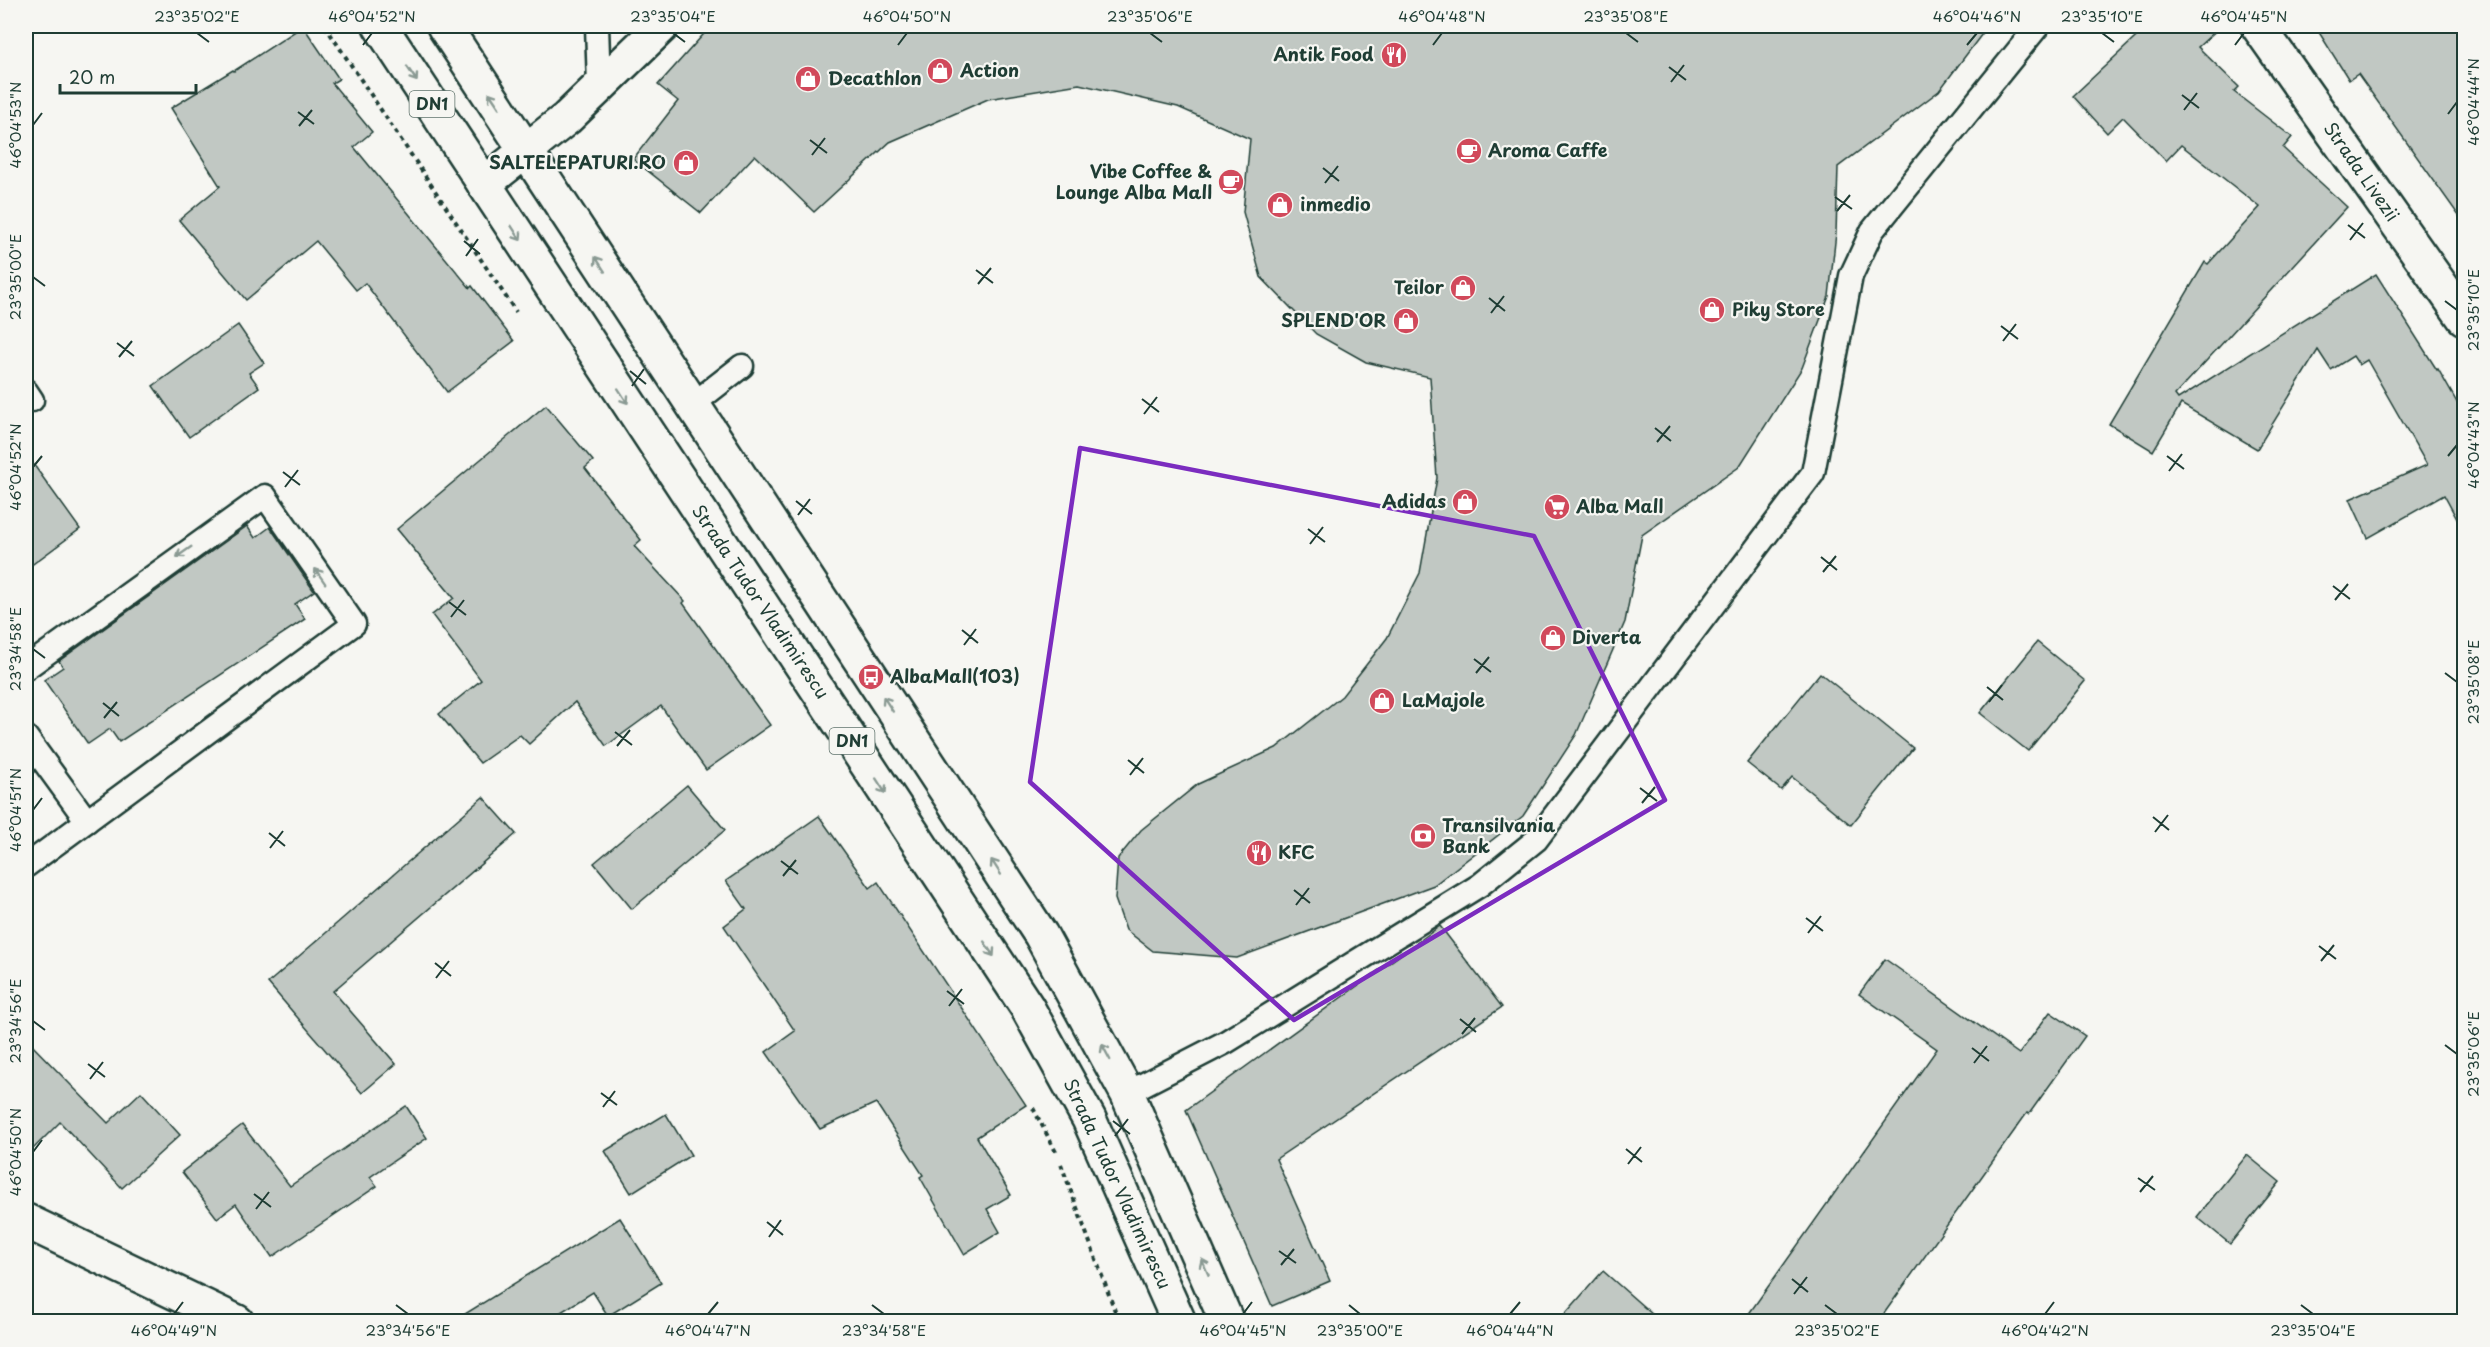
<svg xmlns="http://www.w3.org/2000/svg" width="2490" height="1347" font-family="'Playpen Sans',sans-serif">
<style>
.building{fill:#c1c8c3;stroke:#1f3d34;stroke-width:1.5}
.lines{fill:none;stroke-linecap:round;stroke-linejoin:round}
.lane-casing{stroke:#1f3d34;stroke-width:27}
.street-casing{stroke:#1f3d34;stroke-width:38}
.primary-casing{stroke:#1f3d34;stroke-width:38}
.path{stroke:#1f3d34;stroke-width:4;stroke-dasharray:4.5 4.5;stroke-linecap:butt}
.lane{stroke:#f6f6f2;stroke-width:22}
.street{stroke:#f6f6f2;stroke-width:33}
.primary{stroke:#f6f6f2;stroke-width:33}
.oneway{stroke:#8a9a93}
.marked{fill:none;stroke:#7b2cbf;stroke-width:4.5;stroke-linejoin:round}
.ticks{fill:none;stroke:#1f3d34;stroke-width:2}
.labels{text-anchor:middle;stroke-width:4.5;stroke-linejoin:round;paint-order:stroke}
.shield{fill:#f6f6f2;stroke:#60746d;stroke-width:1.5}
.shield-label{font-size:16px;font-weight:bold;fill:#1f3d34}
.poi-label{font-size:18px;font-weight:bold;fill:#1f3d34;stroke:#f6f6f2;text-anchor:start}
.street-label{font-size:18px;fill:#1f3d34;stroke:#f6f6f2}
.neatline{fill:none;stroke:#1f3d34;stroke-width:2}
.ticks-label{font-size:15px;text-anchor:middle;fill:#1f3d34}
</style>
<rect width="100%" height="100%" fill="#f6f6f2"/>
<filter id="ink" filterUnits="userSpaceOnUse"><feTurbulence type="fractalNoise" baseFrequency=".0167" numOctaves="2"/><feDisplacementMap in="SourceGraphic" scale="12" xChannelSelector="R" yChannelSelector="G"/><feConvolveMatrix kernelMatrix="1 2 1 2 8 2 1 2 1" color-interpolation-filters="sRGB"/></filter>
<g filter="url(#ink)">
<!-- building -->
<g class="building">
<polygon points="303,26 339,79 332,83 372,132 354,147 470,288 472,286 514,341 447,392 365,283 356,290 316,241 246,300 179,220 220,186 171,108 233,70 234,71"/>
<polygon points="711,26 1988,26 1939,91 1838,167 1836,233 1829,296 1802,368 1739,467 1642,535 1625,622 1576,735 1523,816 1434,885 1237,958 1153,951 1126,930 1115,899 1118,858 1141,830 1198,784 1276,748 1342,696 1387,638 1420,573 1437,478 1430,377 1366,362 1316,334 1261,277 1243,212 1250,139 1178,107 1079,84 988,99 890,142 814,212 755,155 701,213 633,159 678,101 658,85"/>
<polygon points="2148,26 2221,26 2198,47 2239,87 2234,92 2292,137 2283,148 2347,207 2175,395 2178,399 2376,274 2437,370 2438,369 2464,415 2464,532 2444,495 2368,538 2350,499 2427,465 2367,360 2359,365 2353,356 2331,370 2318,350 2257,449 2181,404 2153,451 2109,424 2205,262 2208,264 2260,207 2181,145 2166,161 2123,117 2107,133 2073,96"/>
<polygon points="2315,26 2464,26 2464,223 2358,74 2349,80"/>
<polygon points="238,325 264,363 249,373 259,387 189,437 153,386"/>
<polygon points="546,405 593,461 585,468 641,540 634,546 685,601 683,603 770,725 706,770 661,706 606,746 575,702 529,744 520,735 480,763 439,714 481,680 432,615 454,598 397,529"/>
<polygon points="26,454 80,529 26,569"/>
<polygon points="247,526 255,538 270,527 314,591 295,604 305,619 119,742 110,729 88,744 44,680 63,667 59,661"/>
<polygon points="2037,642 2085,681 2028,751 1980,713"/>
<polygon points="1820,673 1913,748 1851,825 1792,777 1781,790 1747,763"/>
<polygon points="687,785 725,830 632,909 594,863"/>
<polygon points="483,797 516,834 333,991 396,1064 362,1093 268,983"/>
<polygon points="819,816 870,888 878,882 1026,1105 977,1137 1011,1195 987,1209 1000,1232 964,1254 920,1177 923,1175 876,1103 820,1129 766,1052 795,1031 724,926 746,909 726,881"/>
<polygon points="1440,926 1502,1007 1276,1159 1330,1281 1272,1306 1186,1110"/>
<polygon points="1885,959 2019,1054 2050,1012 2085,1036 2029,1114 2027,1113 1878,1322 1743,1322 1937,1049 1859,994"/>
<polygon points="26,1039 108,1123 141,1092 180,1135 122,1188 60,1122 26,1156"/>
<polygon points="406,1106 427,1138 370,1177 377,1186 272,1257 236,1204 217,1218 182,1172 242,1125 290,1186"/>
<polygon points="666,1114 691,1155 631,1193 605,1151"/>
<polygon points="2247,1155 2280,1182 2230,1244 2197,1217"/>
<polygon points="620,1218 661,1283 608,1316 593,1292 545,1322 452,1322"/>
<polygon points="1603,1271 1661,1322 1558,1322"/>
</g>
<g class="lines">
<!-- lane casing -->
<g class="lane-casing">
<g id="lane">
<polyline points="597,26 599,85"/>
<polyline points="26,391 32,400"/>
<polyline points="692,405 742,366"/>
<polyline points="26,668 265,496 354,624 26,866"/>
<polyline points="26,737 87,821"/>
<polyline points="1127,1093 1226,1042 1480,885 1536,840 1813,473 1851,276 1872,231 2038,26"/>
</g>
</g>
<!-- street casing -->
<g class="street-casing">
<g id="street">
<polyline points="2258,26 2464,318"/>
<polyline points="484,184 567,118 662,26"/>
<polyline points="26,1221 237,1322"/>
</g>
</g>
<!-- primary casing -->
<g class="primary-casing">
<g id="primary">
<polyline points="380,26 1027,1007 1089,1119 1179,1322"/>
<polyline points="444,26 1041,935 1127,1093 1227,1322"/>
</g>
</g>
<!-- path -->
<g class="path">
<polyline points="325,26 516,312"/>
<polyline points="1033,1108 1056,1152"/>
<polyline points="1061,1164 1119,1322"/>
</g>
<!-- lane -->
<use href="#lane" class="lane"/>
<!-- street -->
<use href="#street" class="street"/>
<!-- primary -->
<use href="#primary" class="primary"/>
</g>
<!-- one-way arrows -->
<defs><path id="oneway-shaft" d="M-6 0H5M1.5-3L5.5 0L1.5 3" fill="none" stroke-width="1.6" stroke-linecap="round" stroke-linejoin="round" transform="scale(1.5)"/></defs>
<g class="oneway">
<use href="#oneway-shaft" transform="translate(412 74) rotate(56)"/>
<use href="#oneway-shaft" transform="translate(494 100) rotate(-124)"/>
<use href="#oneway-shaft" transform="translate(516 233) rotate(57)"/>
<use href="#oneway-shaft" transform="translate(600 264) rotate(-123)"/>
<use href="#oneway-shaft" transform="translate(623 396) rotate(57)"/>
<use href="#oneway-shaft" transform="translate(184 552) rotate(145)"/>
<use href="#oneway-shaft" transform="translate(320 576) rotate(-125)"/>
<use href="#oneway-shaft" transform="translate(888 704) rotate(-123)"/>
<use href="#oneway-shaft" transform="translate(881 786) rotate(57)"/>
<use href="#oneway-shaft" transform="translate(996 867) rotate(-123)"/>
<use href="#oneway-shaft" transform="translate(989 949) rotate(57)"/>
<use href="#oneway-shaft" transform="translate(1106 1052) rotate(-118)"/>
<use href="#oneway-shaft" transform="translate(1205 1267) rotate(-114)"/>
</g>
</g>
<!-- marked area -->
<path class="marked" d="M1080 448 1534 536 1665 800 1294 1020 1030 782Z"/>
<!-- ticks -->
<path class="ticks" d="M197 33 209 42M673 33 685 42M1150 33 1162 42M1626 33 1638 42M2102 33 2114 42M363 45 372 33M898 45 907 33M1433 45 1442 33M1967 45 1977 33M2235 45 2244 33M1669 67 1686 80M1671 82 1684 65M2182 95 2199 108M2184 110 2197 93M298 112 314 124M2448 114 2457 102M33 125 42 113M299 126 312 110M810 140 827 153M812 155 825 138M1323 168 1339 181M1325 183 1338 166M1835 197 1852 209M1837 211 1850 195M2348 225 2365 238M2350 240 2363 223M464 241 480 254M466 256 478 239M976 270 993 283M33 277 45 286M978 284 991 268M1489 298 1505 311M2445 301 2457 310M1491 313 1504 296M2001 326 2018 339M2003 341 2016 324M117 343 134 356M119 357 132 341M630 371 646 384M632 386 644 369M1142 399 1159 412M1144 414 1157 397M1655 428 1671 441M1657 442 1670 426M2167 456 2184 469M2448 456 2457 445M33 467 42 456M2169 471 2182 454M283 472 300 485M285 487 298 470M796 501 812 514M798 515 810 499M1308 529 1325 542M1310 544 1323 527M1821 557 1837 570M1823 572 1836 556M2333 586 2350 599M2335 600 2348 584M449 602 466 615M451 617 464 600M962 630 978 643M964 645 976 629M33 649 45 658M1474 659 1491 672M1476 673 1489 657M2445 673 2457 682M1987 687 2003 700M1989 702 2002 685M103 703 119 716M104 718 117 702M615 732 632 745M617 746 630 730M1128 760 1144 773M1130 775 1143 758M1640 788 1657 801M1642 803 1655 787M33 810 42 798M2153 817 2169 830M2155 832 2168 815M269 833 285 846M270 848 283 831M781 861 798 874M783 876 796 860M1294 890 1310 903M1296 905 1309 888M1806 918 1823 931M1808 933 1821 916M2319 946 2336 959M2321 961 2334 945M435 963 451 976M436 978 449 961M947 991 964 1004M949 1006 962 989M1460 1019 1476 1032M33 1021 45 1030M1462 1034 1475 1018M2445 1045 2457 1054M1972 1048 1989 1061M1974 1063 1987 1046M88 1064 105 1077M90 1079 103 1062M601 1093 617 1105M603 1107 615 1091M1113 1121 1130 1134M1115 1136 1128 1119M1626 1149 1642 1162M33 1152 42 1140M1628 1164 1641 1147M2138 1178 2155 1190M2140 1192 2153 1176M254 1194 271 1207M256 1209 269 1192M767 1222 783 1235M769 1237 781 1220M1279 1251 1296 1263M1281 1265 1294 1249M1792 1279 1808 1292M1794 1294 1807 1277M396 1305 408 1314M872 1305 884 1314M1349 1305 1360 1314M1825 1305 1837 1314M2301 1305 2313 1314M174 1314 183 1302M708 1314 718 1302M1243 1314 1252 1302M1510 1314 1520 1302M2045 1314 2054 1302"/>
<!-- icons -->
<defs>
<g id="restaurant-disc" transform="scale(1.35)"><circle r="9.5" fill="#d1495b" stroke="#f6f6f2"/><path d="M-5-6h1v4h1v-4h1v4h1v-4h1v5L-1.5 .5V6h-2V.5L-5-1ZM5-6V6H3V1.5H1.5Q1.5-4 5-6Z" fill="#fff"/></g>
<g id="shop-disc" transform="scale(1.35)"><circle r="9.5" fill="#d1495b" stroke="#f6f6f2"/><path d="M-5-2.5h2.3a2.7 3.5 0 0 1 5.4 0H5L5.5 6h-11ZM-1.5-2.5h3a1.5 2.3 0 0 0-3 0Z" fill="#fff"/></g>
<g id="cafe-disc" transform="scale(1.35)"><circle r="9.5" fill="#d1495b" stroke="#f6f6f2"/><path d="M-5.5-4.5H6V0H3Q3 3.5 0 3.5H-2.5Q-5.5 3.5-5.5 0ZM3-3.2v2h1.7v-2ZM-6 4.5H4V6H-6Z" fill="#fff"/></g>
<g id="supermarket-disc" transform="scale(1.35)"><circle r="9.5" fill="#d1495b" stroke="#f6f6f2"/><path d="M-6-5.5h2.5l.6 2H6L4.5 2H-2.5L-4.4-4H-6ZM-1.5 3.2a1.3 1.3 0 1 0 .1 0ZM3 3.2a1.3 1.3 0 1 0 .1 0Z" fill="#fff"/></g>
<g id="bus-disc" transform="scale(1.35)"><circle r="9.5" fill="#d1495b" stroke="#f6f6f2"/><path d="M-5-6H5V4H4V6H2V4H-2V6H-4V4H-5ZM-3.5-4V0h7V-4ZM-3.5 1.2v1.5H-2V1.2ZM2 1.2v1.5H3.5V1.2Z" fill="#fff"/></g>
<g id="bank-disc" transform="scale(1.35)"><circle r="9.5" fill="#d1495b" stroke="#f6f6f2"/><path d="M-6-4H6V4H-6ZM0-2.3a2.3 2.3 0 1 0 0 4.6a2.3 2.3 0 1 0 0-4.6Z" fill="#fff"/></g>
</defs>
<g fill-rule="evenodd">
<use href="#restaurant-disc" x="1394" y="55"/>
<use href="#shop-disc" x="940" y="71"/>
<use href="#shop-disc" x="808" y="79"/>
<use href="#cafe-disc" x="1469" y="151"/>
<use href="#shop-disc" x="686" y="163"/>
<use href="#cafe-disc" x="1231" y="182"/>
<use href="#shop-disc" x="1280" y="205"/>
<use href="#shop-disc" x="1463" y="288"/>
<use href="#shop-disc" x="1712" y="310"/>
<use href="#shop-disc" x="1406" y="321"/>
<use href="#shop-disc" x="1465" y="502"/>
<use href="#supermarket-disc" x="1557" y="507"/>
<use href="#shop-disc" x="1553" y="638"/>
<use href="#bus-disc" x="871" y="677"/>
<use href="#shop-disc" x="1382" y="701"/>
<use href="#bank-disc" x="1423" y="836"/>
<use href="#restaurant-disc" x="1259" y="853"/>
</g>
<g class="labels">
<!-- shield labels -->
<g class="shield">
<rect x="409.5" y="91" width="45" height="26" rx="4.5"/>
<rect x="829.5" y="728" width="45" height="26" rx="4.5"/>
</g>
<g class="shield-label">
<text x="432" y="110">DN1</text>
<text x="852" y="747">DN1</text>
</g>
<!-- poi labels -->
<g class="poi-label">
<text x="1374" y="61" text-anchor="end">Antik Food</text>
<text x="960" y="77">Action</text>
<text x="828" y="85">Decathlon</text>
<text x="1488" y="157">Aroma Caffe</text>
<text x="666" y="169" text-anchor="end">SALTELEPATURI.RO</text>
<text x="1212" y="178" text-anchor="end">Vibe Coffee &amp;<tspan x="1212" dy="21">Lounge Alba Mall</tspan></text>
<text x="1300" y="211">inmedio</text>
<text x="1444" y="294" text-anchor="end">Teilor</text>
<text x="1732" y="316">Piky Store</text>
<text x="1386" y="327" text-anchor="end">SPLEND'OR</text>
<text x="1446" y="508" text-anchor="end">Adidas</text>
<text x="1576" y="513">Alba Mall</text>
<text x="1572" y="644">Diverta</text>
<text x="890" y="683">AlbaMall(103)</text>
<text x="1402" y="707">LaMajole</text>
<text x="1442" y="832">Transilvania<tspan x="1442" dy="21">Bank</tspan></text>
<text x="1278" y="859">KFC</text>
</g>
<!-- street labels -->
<g class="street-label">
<text transform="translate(2361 172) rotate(55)" y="6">Strada Livezii</text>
<text transform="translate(760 602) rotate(56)" y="6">Strada Tudor Vladimirescu</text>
<text transform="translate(1117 1184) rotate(65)" y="6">Strada Tudor Vladimirescu</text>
</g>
</g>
<!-- margin -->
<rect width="2490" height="1347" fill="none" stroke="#f6f6f2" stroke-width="66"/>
<!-- scale -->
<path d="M60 84v9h136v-9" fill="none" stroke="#1f3d34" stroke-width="3"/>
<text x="69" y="84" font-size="18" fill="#1f3d34" stroke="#f6f6f2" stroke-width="4.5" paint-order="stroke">20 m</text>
<rect x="33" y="33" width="2424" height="1281" class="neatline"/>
<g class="ticks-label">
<text x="197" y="22">23°35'02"E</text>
<text x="372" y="22">46°04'52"N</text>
<text x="673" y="22">23°35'04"E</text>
<text x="907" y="22">46°04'50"N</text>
<text x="1150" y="22">23°35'06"E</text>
<text x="1442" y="22">46°04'48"N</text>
<text x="1626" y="22">23°35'08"E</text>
<text x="1977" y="22">46°04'46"N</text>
<text x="2102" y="22">23°35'10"E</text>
<text x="2244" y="22">46°04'45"N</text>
<text transform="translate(2474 102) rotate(-90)" y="5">46°04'44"N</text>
<text transform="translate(16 125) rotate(-90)" y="5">46°04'53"N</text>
<text transform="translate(16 277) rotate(-90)" y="5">23°35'00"E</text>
<text transform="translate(2474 310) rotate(-90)" y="5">23°35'10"E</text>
<text transform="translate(2474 445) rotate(-90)" y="5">46°04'43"N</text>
<text transform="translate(16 467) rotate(-90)" y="5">46°04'52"N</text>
<text transform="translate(16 649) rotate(-90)" y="5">23°34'58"E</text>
<text transform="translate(2474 682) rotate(-90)" y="5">23°35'08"E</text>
<text transform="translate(16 810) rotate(-90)" y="5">46°04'51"N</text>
<text transform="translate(16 1021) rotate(-90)" y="5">23°34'56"E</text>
<text transform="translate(2474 1054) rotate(-90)" y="5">23°35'06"E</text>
<text transform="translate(16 1152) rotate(-90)" y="5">46°04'50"N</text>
<text x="174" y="1336">46°04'49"N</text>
<text x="408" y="1336">23°34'56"E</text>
<text x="708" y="1336">46°04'47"N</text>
<text x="884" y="1336">23°34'58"E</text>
<text x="1243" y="1336">46°04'45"N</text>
<text x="1360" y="1336">23°35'00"E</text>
<text x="1510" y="1336">46°04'44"N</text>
<text x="1837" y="1336">23°35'02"E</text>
<text x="2045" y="1336">46°04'42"N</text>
<text x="2313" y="1336">23°35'04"E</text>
</g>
</svg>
